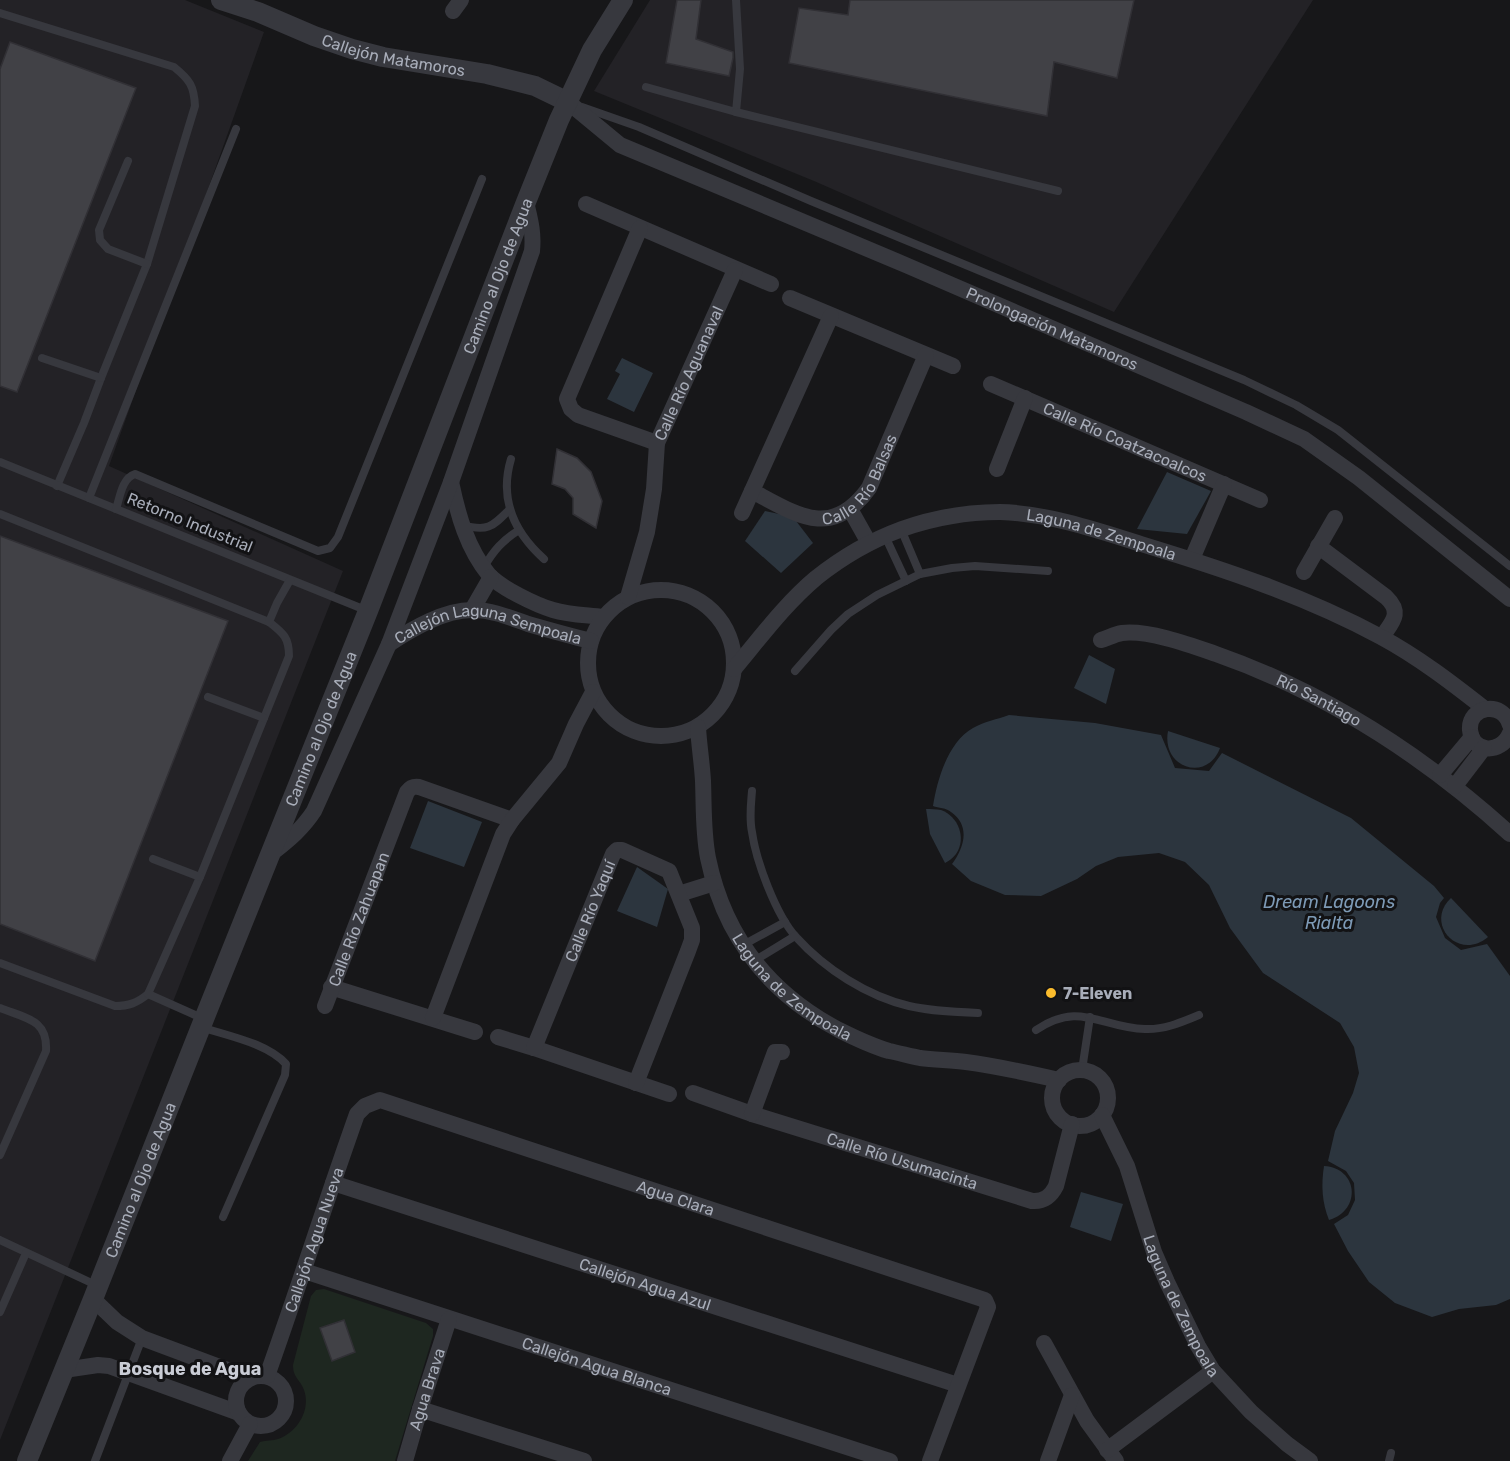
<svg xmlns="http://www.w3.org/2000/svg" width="1510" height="1461" font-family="Rubik,sans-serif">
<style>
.built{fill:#232226}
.green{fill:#1e2720}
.water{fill:#2c353e}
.building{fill:#414146;stroke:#313035;stroke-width:1.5}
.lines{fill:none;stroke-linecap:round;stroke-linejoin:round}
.service{stroke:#37383e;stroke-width:8}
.minor{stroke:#37383e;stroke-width:16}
.tertiary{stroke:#37383e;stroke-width:20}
.poi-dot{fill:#fbbc2d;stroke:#121214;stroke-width:2}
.labels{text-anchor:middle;stroke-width:6;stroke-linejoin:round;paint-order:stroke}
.street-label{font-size:16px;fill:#a8adb9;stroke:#121214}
.poi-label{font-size:16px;font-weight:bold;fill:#a8adb9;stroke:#121214;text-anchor:start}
.water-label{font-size:18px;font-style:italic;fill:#7d9ab6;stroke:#121214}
.neighbourhood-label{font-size:18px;font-weight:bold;fill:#c9ccd5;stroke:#121214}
</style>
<rect width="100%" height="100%" fill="#171719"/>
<!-- built -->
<g class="built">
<polygon points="0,0 185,0 264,32 109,466 343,571 0,1440"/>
<polygon points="650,0 1313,0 1114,312 814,181 594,91"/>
</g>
<!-- green -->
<path class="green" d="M324 1289 426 1323 433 1329V1336L395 1461H248L260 1442C266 1440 273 1441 278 1439 298 1432 311 1409 304 1390 300 1379 293 1378 293 1365L311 1296 316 1290Z"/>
<!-- water -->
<g class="water">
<polygon points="622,358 653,373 634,412 607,399 620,374 615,371"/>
<polygon points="1167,472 1211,491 1187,534 1137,529"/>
<polygon points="765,511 793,517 813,543 781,573 745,541"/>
<polygon points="1089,655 1115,669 1106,704 1074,688"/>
<path d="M1009 715 1095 723 1161 735 1175 768 1209 771 1222 753 1351 818 1434 886 1444 898 1440 903 1436 917 1445 938 1461 950 1487 944 1510 976V1299L1496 1305 1459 1309 1432 1317 1395 1303 1369 1282 1348 1251 1334 1224 1348 1215 1355 1200 1354 1183 1346 1171 1328 1161 1335 1131 1353 1093 1359 1073 1354 1047 1340 1023 1263 973 1230 928 1209 885 1185 862 1159 853 1118 857 1096 866 1077 879 1041 896 1005 895 971 881 952 864C964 848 971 826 951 812 947 808 938 808 933 806 937 780 948 742 973 728 983 722 998 719 1009 715Z"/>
<path d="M1168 731 1220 748C1207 783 1161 768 1168 731Z"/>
<polygon points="428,801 482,822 464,867 410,848"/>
<path d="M926 809C931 809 936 809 941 810 958 816 967 838 956 854 953 858 949 861 945 863L930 834Z"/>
<polygon points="637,867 668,889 657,927 617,911"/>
<path d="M1451 898 1488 937C1458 962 1424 923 1451 898Z"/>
<path d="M1324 1166C1358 1168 1362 1210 1329 1220 1322 1203 1321 1185 1324 1166Z"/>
<polygon points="1081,1192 1123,1204 1111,1241 1070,1227"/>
</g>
<!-- building -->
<g class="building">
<polygon points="677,0 701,0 696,39 733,52 733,58 729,76 666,63"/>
<polygon points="850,0 1134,0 1117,78 1054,62 1047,116 789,63 799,8 848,15"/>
<polygon points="10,42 136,88 17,392 0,386 0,69"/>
<polygon points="557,449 577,458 591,472 602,501 596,528 573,514 573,498 565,489 552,484"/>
<polygon points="0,536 228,621 95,961 0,924"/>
<polygon points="344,1320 355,1352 332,1361 320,1328"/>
</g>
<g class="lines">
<!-- service -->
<g class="service">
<path d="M0 13 174 67C190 80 194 86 195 106L147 264 101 378 84 423 57 486"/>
<polyline points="646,87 736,112 740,69 736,0"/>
<polyline points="582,107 639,127 811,201 1244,380 1296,405 1338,430 1510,566"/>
<polyline points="736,112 1058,191"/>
<polyline points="128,161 99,230 100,240 108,249 147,264"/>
<polyline points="42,358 101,378"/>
<path d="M511 459C499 499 514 532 544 559"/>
<polyline points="0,462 368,611"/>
<polyline points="89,498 236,129"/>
<path d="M116 509C120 497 122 478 135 474L318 551 330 548 338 537 482 179"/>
<path d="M0 514 269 622C283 633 289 637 289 656L200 877 148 994C137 1003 129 1006 115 1006L0 963"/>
<path d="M462 525C488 532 492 527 510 509"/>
<polyline points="901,529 920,574"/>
<polyline points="885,536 906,581"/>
<path d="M484 567C494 550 502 541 519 530"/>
<polyline points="269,622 277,603 290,580"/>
<polyline points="795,671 831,630 848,614 877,595 920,574 952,568 975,566 1048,571"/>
<polyline points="208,697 264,718"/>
<path d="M752 791C751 804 749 818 752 832 756 861 776 915 796 937 825 969 867 996 909 1006 931 1011 954 1012 978 1013"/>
<polyline points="153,859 200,877"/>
<polyline points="743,945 785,922"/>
<polyline points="754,961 795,936"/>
<polyline points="148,994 204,1019"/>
<path d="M0 1008C25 1018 48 1019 46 1051L0 1155"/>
<path d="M201 1027C228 1036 267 1043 286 1064L285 1075 223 1217"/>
<path d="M1036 1030C1080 1000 1101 1028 1145 1029 1164 1030 1182 1022 1199 1015"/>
<polyline points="1082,1070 1090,1017"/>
<polyline points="0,1240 98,1286"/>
<polyline points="0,1312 26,1253"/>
<polyline points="95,1461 142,1338"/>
<polyline points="1389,1461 1391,1453"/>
</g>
<!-- minor -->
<g class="minor">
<polyline points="453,11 461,0"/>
<path id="s1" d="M568 102 620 145 723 188 908 266 1246 412 1304 439 1359 478 1510 599"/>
<polyline points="586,204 771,284"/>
<polyline points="640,228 567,399 571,409 578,415 657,443"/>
<polyline points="790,298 953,366"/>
<path id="s2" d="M991 384 1260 500"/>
<polyline points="997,469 1025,398"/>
<path d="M451 482C458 515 467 548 489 575 501 588 536 605 553 610 569 615 587 615 603 617"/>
<path id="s3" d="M752 491C797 515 832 540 869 488L926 355"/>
<polyline points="850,509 869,543"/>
<polyline points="742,513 831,316"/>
<path d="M1318 546 1386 597C1403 613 1392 622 1382 637"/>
<polyline points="1192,559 1224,484"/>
<polyline points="1304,572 1335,518"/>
<circle cx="661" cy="663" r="73"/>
<path id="s4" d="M628 597 647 532 654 489 657 443 735 270"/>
<polyline points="472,610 491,577"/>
<path id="s5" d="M1101 640C1108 638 1115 634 1122 633 1149 630 1190 645 1216 654 1327 693 1423 755 1510 834"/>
<path id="s6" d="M389 644C412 629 445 609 474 610 492 610 511 618 528 624 549 630 570 636 591 641"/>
<path id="s7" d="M734 669C760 638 785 604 816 578 841 558 872 540 902 529 933 518 967 512 1000 512 1046 513 1097 530 1141 544 1223 569 1305 596 1381 637 1418 657 1452 683 1485 709"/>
<path d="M1510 725C1503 700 1468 706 1470 730 1472 753 1501 755 1510 733"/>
<path id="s8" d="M698 727C699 745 702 763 703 781 704 807 703 833 708 858 724 936 769 993 839 1030 855 1038 872 1046 889 1051 899 1053 910 1056 920 1058 935 1060 951 1060 966 1062 997 1066 1028 1073 1059 1080"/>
<polyline points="1440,775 1472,737"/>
<polyline points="1455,786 1484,748"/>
<path d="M272 853C289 840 303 828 314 811L389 644 451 482 532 251C534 233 530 219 526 202"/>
<polyline points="679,894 714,883"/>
<polyline points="331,987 475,1032"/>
<path id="s9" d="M325 1006 407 792C410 788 413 786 419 787L512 820"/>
<polyline points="433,1018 503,834 512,820 559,763 576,724 593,692"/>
<polyline points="498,1037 534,1048 669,1094"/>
<path id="s10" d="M534 1048 613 854 617 850H622L669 871 692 928V940L688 951 636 1083"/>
<circle cx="1080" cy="1098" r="28"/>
<path id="s11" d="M693 1093 752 1114 1032 1201C1044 1202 1051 1196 1056 1186L1072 1124"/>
<polyline points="752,1114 775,1052 782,1052"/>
<path id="s12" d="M1102 1115 1127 1166 1154 1252 1167 1282 1198 1346 1213 1371 1251 1412 1287 1444 1310 1461"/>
<path id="s13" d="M333 1183 958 1385"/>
<path id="s14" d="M304 1271 890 1461"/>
<polyline points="93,1299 117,1322 142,1338 249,1378"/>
<polyline points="1044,1343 1087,1421 1116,1461"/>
<polyline points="64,1370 98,1365 109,1366 239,1413"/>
<circle cx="261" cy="1401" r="25"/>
<path id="s15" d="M267 1376C298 1289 326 1201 357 1114L365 1106 380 1100 985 1300 988 1307 930 1461"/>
<polyline points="420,1409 584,1461"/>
<polyline points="1107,1450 1213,1371"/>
<polyline points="230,1461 250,1424"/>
<path id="s16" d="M405 1461 420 1409 449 1319"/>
<polyline points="1048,1461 1072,1395"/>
</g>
<!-- tertiary -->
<g class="tertiary">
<path id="s17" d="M221 0 258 12 314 36 352 49 383 57 487 74 535 86 568 102"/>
<path id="s18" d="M27 1461 93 1299 204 1019 368 611 526 202 559 120 592 50 623 0"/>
</g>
</g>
<!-- markers -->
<circle class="poi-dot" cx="1051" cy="993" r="6"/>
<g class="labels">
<!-- street labels -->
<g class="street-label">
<text dy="6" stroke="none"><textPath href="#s17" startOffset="182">Callejón Matamoros</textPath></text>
<text dy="6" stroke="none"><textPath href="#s18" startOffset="1275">Camino al Ojo de Agua</textPath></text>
<text dy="6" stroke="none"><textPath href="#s1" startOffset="537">Prolongación Matamoros</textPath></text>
<text dy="6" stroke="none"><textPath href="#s4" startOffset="234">Calle Río Aguanaval</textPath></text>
<text dy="6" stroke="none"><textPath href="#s2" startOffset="146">Calle Río Coatzacoalcos</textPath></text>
<text dy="6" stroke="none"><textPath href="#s3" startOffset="134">Calle Río Balsas</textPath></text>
<text transform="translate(190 522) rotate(22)" y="6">Retorno Industrial</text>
<text dy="6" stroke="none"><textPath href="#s7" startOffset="426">Laguna de Zempoala</textPath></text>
<text dy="6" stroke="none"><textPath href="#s6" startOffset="106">Callejón Laguna Sempoala</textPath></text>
<text dy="6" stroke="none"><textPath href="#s5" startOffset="232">Río Santiago</textPath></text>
<text dy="6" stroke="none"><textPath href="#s18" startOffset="789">Camino al Ojo de Agua</textPath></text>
<text dy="6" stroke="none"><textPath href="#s10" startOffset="148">Calle Río Yaquí</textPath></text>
<text dy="6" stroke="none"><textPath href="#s9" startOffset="93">Calle Río Zahuapan</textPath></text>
<text dy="6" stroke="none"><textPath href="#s8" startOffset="291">Laguna de Zempoala</textPath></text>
<text dy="6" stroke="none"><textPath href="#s11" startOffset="220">Calle Río Usumacinta</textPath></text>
<text dy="6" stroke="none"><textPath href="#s18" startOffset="303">Camino al Ojo de Agua</textPath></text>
<text dy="6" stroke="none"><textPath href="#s15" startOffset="616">Agua Clara</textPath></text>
<text dy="6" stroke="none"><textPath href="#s15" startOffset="144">Callejón Agua Nueva</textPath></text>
<text dy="6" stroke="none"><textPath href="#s13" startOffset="328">Callejón Agua Azul</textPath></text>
<text dy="6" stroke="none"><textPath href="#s12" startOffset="207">Laguna de Zempoala</textPath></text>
<text dy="6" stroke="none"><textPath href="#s14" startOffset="308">Callejón Agua Blanca</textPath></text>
<text dy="6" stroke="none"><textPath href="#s16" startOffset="75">Agua Brava</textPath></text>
</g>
<!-- poi labels -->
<g class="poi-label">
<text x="1063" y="999">7-Eleven</text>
</g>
<!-- water labels -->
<g class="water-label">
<text x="1329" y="908">Dream Lagoons<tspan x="1329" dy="21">Rialta</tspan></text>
</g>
<!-- neighbourhood labels -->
<g class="neighbourhood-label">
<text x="190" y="1375">Bosque de Agua</text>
</g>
</g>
</svg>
